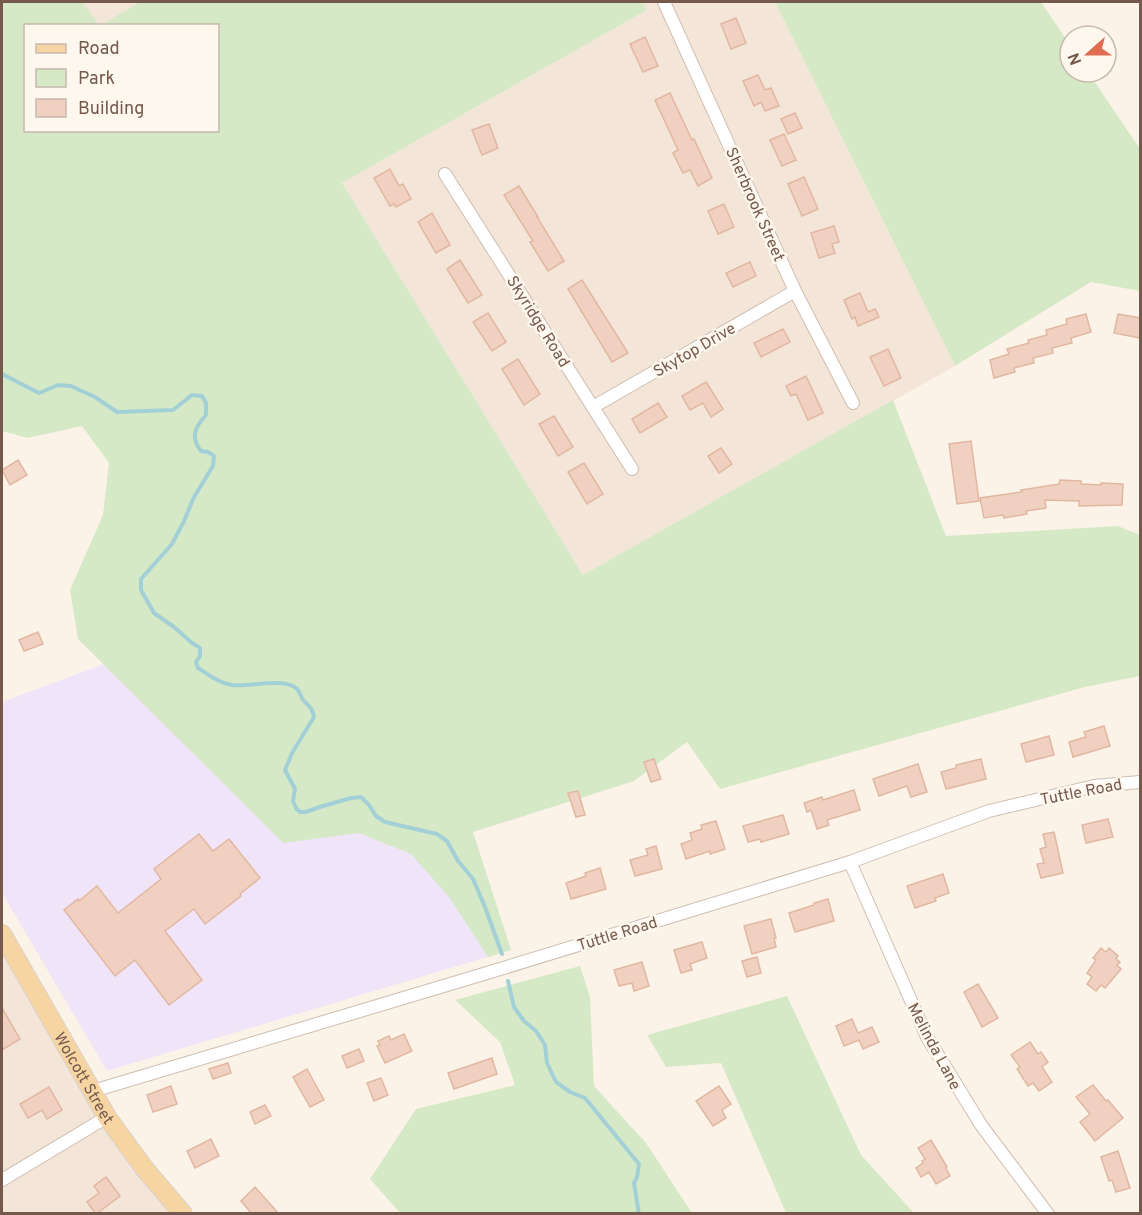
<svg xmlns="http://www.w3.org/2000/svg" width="1142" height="1215" font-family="Overpass,sans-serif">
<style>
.residential{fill:#f3e5d7}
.education{fill:#f0e4f8}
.green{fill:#d6e9c6}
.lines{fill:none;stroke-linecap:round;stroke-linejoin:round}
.stream{stroke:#a3d0d6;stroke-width:4}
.building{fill:#f0d1c1;stroke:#e2b7a2;stroke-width:1.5}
.street-casing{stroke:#cfbdb1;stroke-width:14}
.primary-casing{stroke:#d8d1cd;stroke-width:20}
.street{stroke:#fff;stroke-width:12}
.primary{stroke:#f7d5a3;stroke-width:18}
.labels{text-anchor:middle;stroke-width:5;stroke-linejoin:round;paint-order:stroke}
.street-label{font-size:16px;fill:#75594d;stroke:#fef7ee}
</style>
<rect width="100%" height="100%" fill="#fcf3e8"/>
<!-- residential -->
<g class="residential">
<polygon points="82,2 140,2 101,26 99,25"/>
<polygon points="642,2 775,2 955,366 583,575 342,183 647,10"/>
<polygon points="2,954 47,1032 126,1156 179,1213 2,1213"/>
</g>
<!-- education -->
<polygon class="education" points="529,546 634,781 473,832 511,950 107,1071 2,893 2,702 131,654"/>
<!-- green -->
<g class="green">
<polygon points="2,2 82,2 99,25 26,26 26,130 218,130 218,26 101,25 140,2 642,2 647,10 342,183 583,575 893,400 946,536 1118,526 1140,535 1140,676 1085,687 720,789 687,742 634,781 473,832 511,950 488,957 449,897 411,854 359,833 283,843 78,639 70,590 103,515 109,463 82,426 28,438 2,431"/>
<polygon points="775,2 1041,2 1070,45 1070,72 1088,72 1140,149 1140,291 1091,282 955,366"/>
<polygon points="580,966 590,997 594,1086 646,1143 692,1213 400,1213 370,1179 416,1109 515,1085 500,1042 455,1000"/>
<polygon points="787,996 861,1155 914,1213 786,1213 721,1063 666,1067 647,1035"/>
</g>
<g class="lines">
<!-- stream -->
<g class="stream">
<path d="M2 374 39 393 58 385 71 386 95 397 117 412 173 410 192 395 202 396 206 403V415C195 427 190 437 201 451L208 452 214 456 213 466 194 497 184 521 172 544 141 579V590L154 613 174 627 192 643 200 648V656L196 662 198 668C209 675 219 683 232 685 249 687 285 677 297 689 300 692 301 698 304 701 309 706 313 709 314 717L292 753 285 770 295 789 293 801 296 808 300 812H306L320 807 351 798 361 797 369 805 376 816 385 822 437 834 447 841 458 861 473 879 485 907 502 954"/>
<polyline points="508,981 514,1007 524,1021 536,1031 545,1045 547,1063 556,1082 570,1092 585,1098 639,1164 637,1177 634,1183 639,1214"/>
</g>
</g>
<!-- building -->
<g class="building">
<polygon points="736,18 746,43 731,49 721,24"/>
<polygon points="645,37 658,66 643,72 630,44"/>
<polygon points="758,75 765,90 771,88 779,106 765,111 761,102 754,106 743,81"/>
<polygon points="670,93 692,140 694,139 712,178 698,186 690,170 683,173 673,153 678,150 655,100"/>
<polygon points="795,113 802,128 788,134 781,119"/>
<polygon points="489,124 498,148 482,155 472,130"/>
<polygon points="784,134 796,160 782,166 770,140"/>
<polygon points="390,169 399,186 403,184 411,199 396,207 394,204 390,206 374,178"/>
<polygon points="804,177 818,209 802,216 788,184"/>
<polygon points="519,186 538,217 537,217 564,261 548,271 530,242 533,241 504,195"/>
<polygon points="724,204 734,227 718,234 708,211"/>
<polygon points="432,213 450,245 436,253 418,222"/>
<polygon points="834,226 839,242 832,244 835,253 819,258 811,233"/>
<polygon points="460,260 482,295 468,303 447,269"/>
<polygon points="750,262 756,276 733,287 726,273"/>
<polygon points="582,280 628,353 612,362 568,289"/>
<polygon points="860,293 868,312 875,309 879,317 858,326 855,317 852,319 844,300"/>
<polygon points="488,313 506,342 492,351 473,322"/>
<polygon points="1086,314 1091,332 1071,338 1072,343 1052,348 1053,353 1033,358 1034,363 1014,368 1015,372 994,378 990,360 1009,354 1007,349 1029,343 1028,340 1047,335 1046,330 1067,324 1066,319"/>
<polygon points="1118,314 1140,318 1140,338 1114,333"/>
<polygon points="783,329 790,342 761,357 754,343"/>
<polygon points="888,349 901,378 884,386 870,357"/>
<polygon points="518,359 540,394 524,405 502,369"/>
<polygon points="806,376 823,413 808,420 796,394 791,396 786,386"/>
<polygon points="706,382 723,409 711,417 703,403 690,410 682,396"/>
<polygon points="658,403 667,417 640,433 632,419"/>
<polygon points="554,416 573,447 558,456 539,424"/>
<polygon points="971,441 979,501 957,504 949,444"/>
<polygon points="721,448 732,464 719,473 708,456"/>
<polygon points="18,460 27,475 10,485 2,470"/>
<polygon points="584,463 603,494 587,504 568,472"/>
<polygon points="1060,480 1081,481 1081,484 1101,485 1101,483 1123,484 1122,505 1079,506 1079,501 1045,500 1046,508 1026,511 1027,514 1004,518 1003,515 984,518 980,498 1022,492 1021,490 1059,484"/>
<polygon points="38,632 43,644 24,651 19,640"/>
<polygon points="1104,726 1110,746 1073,757 1069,742 1086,737 1084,732"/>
<polygon points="1049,736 1054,755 1026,762 1021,744"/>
<polygon points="654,759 661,779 651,782 644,762"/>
<polygon points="981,759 986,779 946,789 941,772 956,768 956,765"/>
<polygon points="918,764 927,792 911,797 907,786 879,796 873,779"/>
<polygon points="854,790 860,810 827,820 829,825 817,829 811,810 807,812 804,803 822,797 823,800"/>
<polygon points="578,791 585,815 576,817 568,793"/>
<polygon points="783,815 789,834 761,842 760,839 748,842 743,826"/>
<polygon points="1108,819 1113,837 1086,843 1082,825"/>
<polygon points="716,821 725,849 710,854 710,851 686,859 681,844 692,840 690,833 702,829 701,825"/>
<polygon points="1054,832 1063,873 1041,878 1037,864 1044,863 1040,849 1046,847 1043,834"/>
<polygon points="199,834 213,851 229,839 260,878 240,894 241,896 205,924 194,909 165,931 202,980 169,1005 135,960 115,976 64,910 78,899 79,901 97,886 118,913 161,879 154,869"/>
<polygon points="656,846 662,869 635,876 630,860 648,855 646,849"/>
<polygon points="600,868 606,889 571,899 566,883 586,876 585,873"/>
<polygon points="943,874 949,893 935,898 936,901 915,908 907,886"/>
<polygon points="828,899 834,921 795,932 789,913 814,905 814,903"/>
<polygon points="771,919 776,938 774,938 776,947 752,954 744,926"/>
<polygon points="702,942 707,958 690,964 692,970 681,973 674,950"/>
<polygon points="1101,948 1106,952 1109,948 1118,956 1116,959 1120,962 1117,965 1121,969 1105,988 1101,985 1096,991 1087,984 1092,977 1087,973 1096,960 1093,958"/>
<polygon points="757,957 761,973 747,977 742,961"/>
<polygon points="642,962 649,986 634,991 632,983 619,986 614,970"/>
<polygon points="978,984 998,1018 982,1027 964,992"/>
<polygon points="2,1008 20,1039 2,1050"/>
<polygon points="852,1019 858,1033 872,1027 879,1042 863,1049 859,1040 844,1046 836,1026"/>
<polygon points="404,1034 412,1051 385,1063 377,1046 380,1045 378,1041 389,1036 391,1040"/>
<polygon points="1030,1042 1038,1054 1041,1052 1048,1062 1042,1067 1052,1082 1039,1091 1033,1083 1028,1086 1017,1069 1020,1067 1011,1055"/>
<polygon points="359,1049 364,1061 347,1068 342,1056"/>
<polygon points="492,1058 497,1074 454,1089 448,1073"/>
<polygon points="228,1063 231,1073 213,1079 209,1069"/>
<polygon points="307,1069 324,1100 310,1107 293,1077"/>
<polygon points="381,1078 388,1095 374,1101 367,1083"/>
<polygon points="1093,1085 1106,1101 1108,1100 1123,1118 1095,1141 1080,1122 1090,1114 1076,1097"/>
<polygon points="171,1086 177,1104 153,1112 147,1095"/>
<polygon points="719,1086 731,1104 722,1110 726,1118 713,1126 696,1101"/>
<polygon points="49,1087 62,1110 47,1119 42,1110 28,1118 20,1104"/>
<polygon points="265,1105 271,1116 255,1124 250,1112"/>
<polygon points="211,1139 219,1156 195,1168 187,1151"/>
<polygon points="931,1140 947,1167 946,1168 950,1176 936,1184 929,1172 921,1177 916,1168 923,1163 922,1161 925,1159 918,1148"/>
<polygon points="1118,1151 1130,1188 1116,1192 1112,1180 1109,1181 1101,1157"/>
<polygon points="106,1177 120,1196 96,1214 87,1202 99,1193 94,1186"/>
<polygon points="255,1187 279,1214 252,1214 241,1201"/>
</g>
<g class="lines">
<!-- street casing -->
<g class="street-casing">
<g id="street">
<polyline points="664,2 795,291 853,403"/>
<polyline points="445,174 632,469"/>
<polyline points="593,407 795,291"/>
<polyline points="850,862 927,1037 981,1125 1048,1214"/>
<polyline points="93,1091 487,973 850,862 989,811 1094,786 1140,782"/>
<polyline points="2,1180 107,1117"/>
</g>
</g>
<!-- primary casing -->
<g class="primary-casing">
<g id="primary">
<path id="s1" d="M2 934 107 1117 144 1168 183 1214"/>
</g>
</g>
<!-- street -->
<use href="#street" class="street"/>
<!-- primary -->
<use href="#primary" class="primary"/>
</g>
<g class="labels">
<!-- street labels -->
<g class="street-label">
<text transform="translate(756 204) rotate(66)" y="6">Sherbrook Street</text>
<text transform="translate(539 321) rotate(58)" y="6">Skyridge Road</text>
<text transform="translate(694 349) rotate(-30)" y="6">Skytop Drive</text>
<text transform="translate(1081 791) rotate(-11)" y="6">Tuttle Road</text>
<text transform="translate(617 933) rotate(-17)" y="6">Tuttle Road</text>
<text transform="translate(935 1046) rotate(62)" y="6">Melinda Lane</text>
<text dy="6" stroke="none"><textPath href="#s1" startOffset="166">Wolcott Street</textPath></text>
</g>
</g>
<!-- border -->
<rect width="1142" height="1215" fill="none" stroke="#75594d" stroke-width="6"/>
<!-- legend -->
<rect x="24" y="24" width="195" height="108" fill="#fef7ee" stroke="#c7b8ae" stroke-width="1.5"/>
<rect x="36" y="44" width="30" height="9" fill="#f7d5a3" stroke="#c7b8ae" stroke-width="1.5"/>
<text x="78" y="54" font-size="18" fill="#75594d">Road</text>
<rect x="36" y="69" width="30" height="18" fill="#d6e9c6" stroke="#c7b8ae" stroke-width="1.5"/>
<text x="78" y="84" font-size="18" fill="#75594d">Park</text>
<rect x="36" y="99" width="30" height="18" fill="#f0d1c1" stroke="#c7b8ae" stroke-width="1.5"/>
<text x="78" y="114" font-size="18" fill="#75594d">Building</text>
<!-- north arrow -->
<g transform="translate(1088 54) rotate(249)"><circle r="28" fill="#fef7ee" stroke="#c7b8ae" stroke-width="1.5"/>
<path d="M0-4.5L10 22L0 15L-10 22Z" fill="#e06c52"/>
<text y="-9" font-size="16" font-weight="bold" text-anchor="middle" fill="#75594d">N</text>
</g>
</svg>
